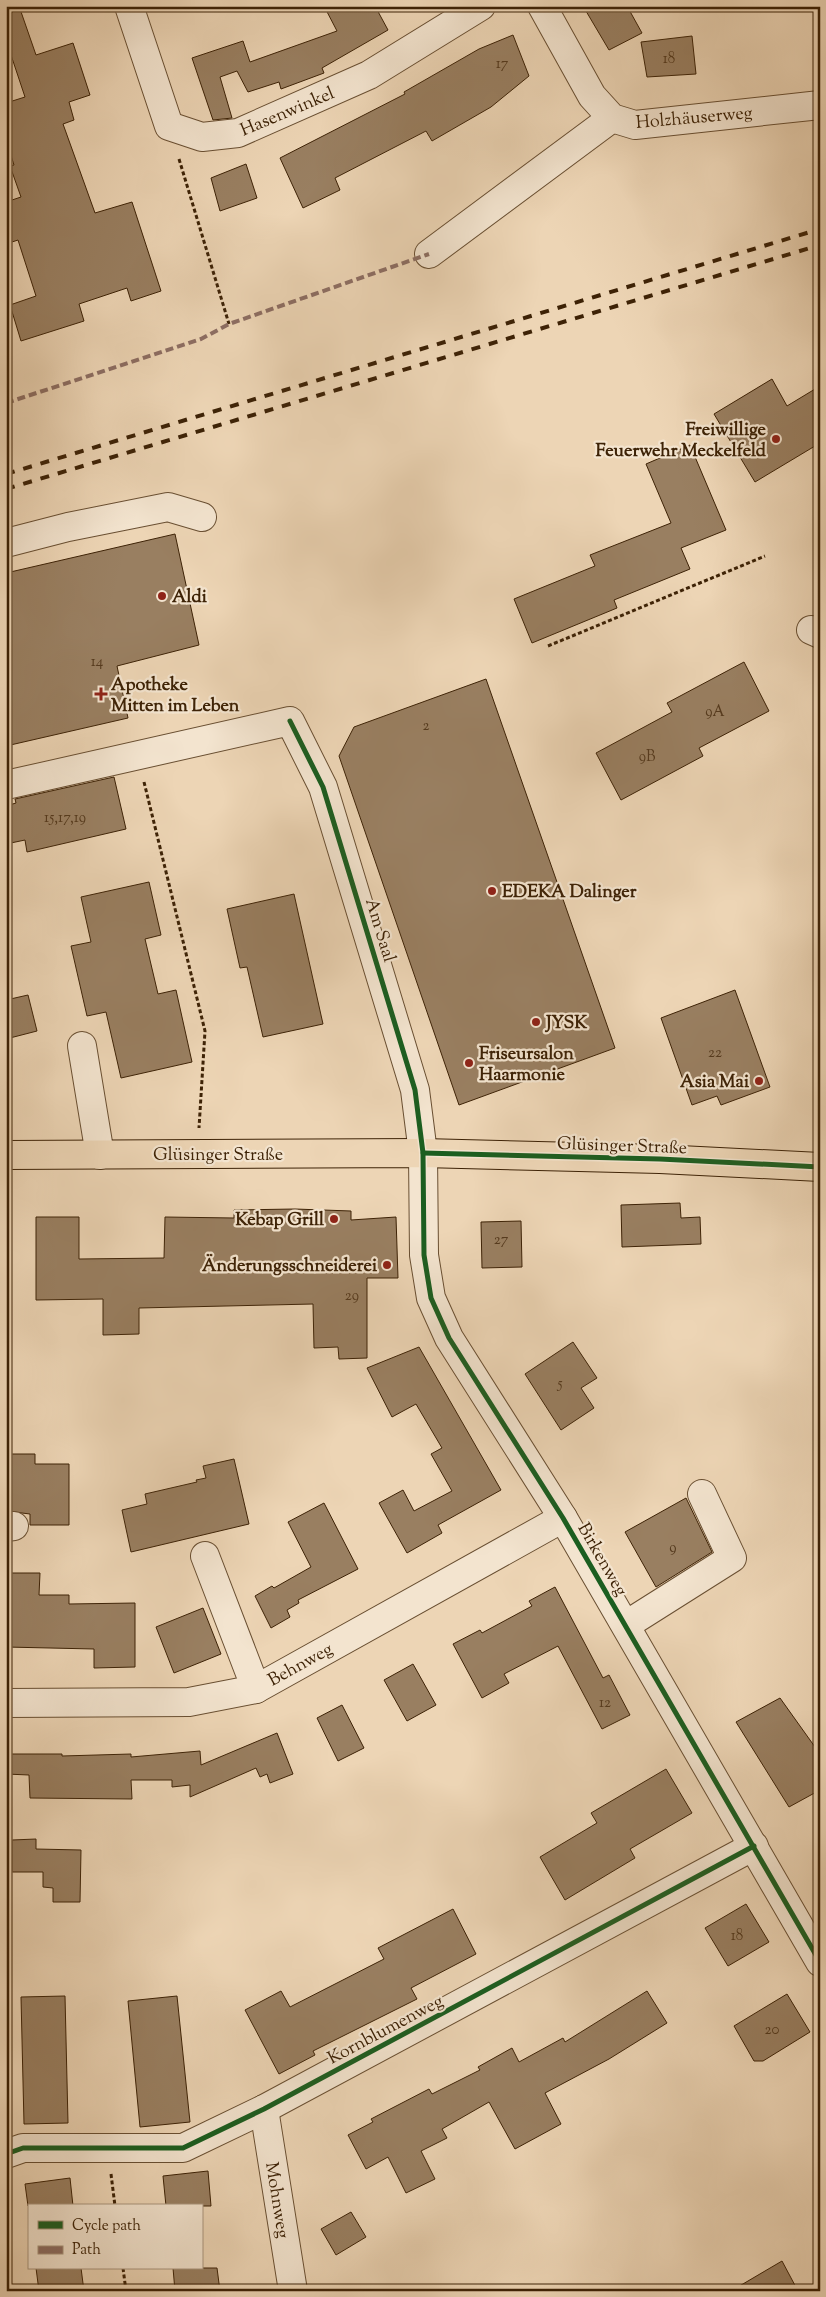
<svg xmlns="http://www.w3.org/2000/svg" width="826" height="2297" font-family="'Sorts Mill Goudy',serif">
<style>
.building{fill:#997f61;stroke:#3d2206}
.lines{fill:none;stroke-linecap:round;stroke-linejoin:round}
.minor-casing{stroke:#694f32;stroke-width:30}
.major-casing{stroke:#3d2206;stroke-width:30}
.path{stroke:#3d2206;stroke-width:3;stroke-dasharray:4 2.5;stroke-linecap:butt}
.minor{stroke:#f3e4cf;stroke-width:28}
.major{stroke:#edd5b5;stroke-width:28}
.rail{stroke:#3d2206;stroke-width:4;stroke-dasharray:9 9;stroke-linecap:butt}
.quiet{stroke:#8d6e63;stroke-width:4;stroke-dasharray:8 4;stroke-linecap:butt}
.cycleway-casing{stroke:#f3e4cf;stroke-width:8}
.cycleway{stroke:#1b5e20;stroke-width:5}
.poi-dot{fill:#8f2418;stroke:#f3e4cf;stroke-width:2}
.labels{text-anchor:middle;stroke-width:4.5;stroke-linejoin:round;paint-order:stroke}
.number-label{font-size:15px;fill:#54391d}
.street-label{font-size:18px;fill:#3d2206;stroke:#f3e4cf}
.poi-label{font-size:18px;font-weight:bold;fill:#3d2206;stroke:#f3e4cf;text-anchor:start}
</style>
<rect width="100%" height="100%" fill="#edd5b5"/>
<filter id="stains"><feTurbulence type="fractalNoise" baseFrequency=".004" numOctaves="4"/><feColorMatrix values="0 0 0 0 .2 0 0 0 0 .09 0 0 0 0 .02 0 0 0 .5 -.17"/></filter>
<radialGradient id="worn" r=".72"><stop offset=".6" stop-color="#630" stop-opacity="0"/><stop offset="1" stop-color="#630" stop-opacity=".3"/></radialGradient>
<!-- building -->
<g class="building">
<polygon points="6,6 19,6 36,55 73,43 90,95 69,102 74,120 63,124 95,213 132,202 161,291 131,301 127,288 79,304 84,321 21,341 10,305 36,296 18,240 6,244 6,202 21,197 10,166 14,165 6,140 6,103 25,97 6,40"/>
<polygon points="324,6 375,6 388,30 322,68 324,73 281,89 279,82 248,92 237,71 220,77 232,118 213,120 192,58 243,41 250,62 337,31"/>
<polygon points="583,6 627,6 642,33 609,50"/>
<polygon points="513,35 529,76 491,107 432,141 426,131 335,178 340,190 303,208 280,158 405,94 404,92 479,49"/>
<polygon points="692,36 696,74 647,77 641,42"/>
<polygon points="246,164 257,198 220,211 211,178"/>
<polygon points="772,379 787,406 820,386 820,443 755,482 714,414"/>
<polygon points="690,445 726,530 681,548 690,569 614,600 617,608 532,643 514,599 595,566 590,555 671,523 646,464"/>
<polygon points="175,534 199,645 117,666 128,718 6,746 6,573"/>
<polygon points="744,662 769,711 699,748 703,756 621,800 596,753 672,712 667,703"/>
<polygon points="486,679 615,1048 459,1105 339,756 354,727"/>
<polygon points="114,777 126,829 27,852 25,840 6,844 6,806 16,803 15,799"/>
<polygon points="149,882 161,935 145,939 158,994 176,990 192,1062 121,1078 106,1012 87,1016 71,946 91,942 81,897"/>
<polygon points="294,894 323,1024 263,1037 247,967 240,968 227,909"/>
<polygon points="735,990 770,1087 721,1105 717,1096 692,1105 661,1018"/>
<polygon points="28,995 37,1031 6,1039 6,1000"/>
<polygon points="680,1203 681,1218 700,1217 701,1244 622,1247 621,1205"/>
<polygon points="295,1209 351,1211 351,1220 396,1217 398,1278 367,1278 367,1358 339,1359 338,1347 314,1348 313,1304 139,1308 139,1334 103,1335 103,1299 36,1300 36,1217 79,1217 79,1259 164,1258 165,1217 234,1218 234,1210"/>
<polygon points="521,1221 522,1267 482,1268 481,1222"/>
<polygon points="573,1342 597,1378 581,1388 594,1408 561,1430 525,1374"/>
<polygon points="419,1347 501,1490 438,1525 442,1533 407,1553 379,1503 403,1490 414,1511 452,1491 431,1454 442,1448 416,1404 392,1417 367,1368"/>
<polygon points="6,1454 35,1454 35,1464 69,1464 69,1525 30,1525 30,1514 6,1511"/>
<polygon points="234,1459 249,1524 131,1552 122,1510 147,1504 145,1494 197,1482 196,1480 206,1478 203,1466"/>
<polygon points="686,1498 712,1552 656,1587 625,1532"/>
<polygon points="324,1503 358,1569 298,1600 299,1603 287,1610 290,1617 271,1628 255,1596 272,1586 274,1588 311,1567 288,1522"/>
<polygon points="6,1573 40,1573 39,1595 69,1595 69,1604 135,1603 135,1667 94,1668 94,1649 6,1647"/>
<polygon points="555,1587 603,1678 609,1675 630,1715 602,1729 558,1646 504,1674 509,1683 482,1698 453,1644 480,1630 482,1633 532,1606 529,1601"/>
<polygon points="203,1608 221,1654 174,1673 156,1627"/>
<polygon points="413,1664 436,1705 407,1721 384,1680"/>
<polygon points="780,1698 820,1754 820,1790 789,1807 736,1722"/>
<polygon points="342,1705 364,1748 338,1761 317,1718"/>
<polygon points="277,1733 293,1774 270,1783 267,1774 260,1777 256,1768 190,1797 190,1785 172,1787 172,1780 131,1780 132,1799 30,1798 29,1775 6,1774 6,1754 62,1754 62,1756 131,1754 131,1757 200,1751 201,1765"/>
<polygon points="666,1769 692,1813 630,1849 635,1858 565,1900 540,1857 597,1823 591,1813"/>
<polygon points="36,1839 36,1849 81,1850 80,1902 53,1902 53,1888 43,1887 43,1872 12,1872 12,1840"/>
<polygon points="746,1904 769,1942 728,1966 705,1928"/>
<polygon points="453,1909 476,1954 411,1988 417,1999 313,2051 315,2055 279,2074 245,2010 281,1991 290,2007 384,1959 378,1948"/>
<polygon points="647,1991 667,2023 609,2059 545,2093 561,2124 515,2149 489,2102 442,2129 447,2138 421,2151 435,2179 406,2193 388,2157 366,2169 348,2135 373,2122 371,2119 429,2089 432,2094 480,2070 478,2067 512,2048 519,2062 563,2038 565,2042"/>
<polygon points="787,1994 810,2032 763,2061 754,2061 734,2026"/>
<polygon points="65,1996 68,2123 24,2124 21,1997"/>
<polygon points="177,1996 190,2122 140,2127 128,2001"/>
<polygon points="208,2171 211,2206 166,2206 163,2176"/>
<polygon points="70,2178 73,2206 28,2206 25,2184"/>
<polygon points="351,2212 366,2237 336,2255 321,2229"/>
<polygon points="782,2261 798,2291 731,2291"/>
<polygon points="36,2268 81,2268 84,2291 39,2291"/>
<polygon points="173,2268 217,2268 220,2291 175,2291"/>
</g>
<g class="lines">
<!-- minor casing -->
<g class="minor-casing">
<g id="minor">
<polyline points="129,6 169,126 202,137 238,133 369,75 481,6"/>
<polyline points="542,6 592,96 612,118 635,125 820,105"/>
<polyline points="429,254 612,118"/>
<polyline points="6,543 68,527 168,507 202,517"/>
<polyline points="811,630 820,634"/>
<polyline points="6,785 290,721 323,787 415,1090 423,1153 424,1255 431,1298 449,1338 563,1518 820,1962"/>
<polyline points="82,1046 100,1155"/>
<polyline points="6,1527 14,1526"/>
<polyline points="205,1556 256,1689"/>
<polyline points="626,1625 732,1558 702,1494"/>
<polyline points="6,1703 189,1702 256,1689 563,1518"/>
<polyline points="264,2109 293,2291"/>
<polyline points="6,2154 23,2148 183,2148 264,2109 754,1846"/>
</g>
</g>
<!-- major casing -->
<g class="major-casing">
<polyline id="major" points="6,1155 423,1153 660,1159 820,1167"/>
</g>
<!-- path -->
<g class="path">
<polyline points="179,159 229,324"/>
<polyline points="548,646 765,556"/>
<polyline points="144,782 205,1031 199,1128"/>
<polyline points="111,2174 115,2206"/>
<polyline points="123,2268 126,2291"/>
</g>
<!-- minor -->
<use href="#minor" class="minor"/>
<!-- major -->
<use href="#major" class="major"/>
<!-- rail -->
<g class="rail">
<polyline points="6,474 820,229"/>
<polyline points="6,489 820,245"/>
</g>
<!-- quiet -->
<polyline class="quiet" points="6,403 201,339 229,324 429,254"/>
<!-- cycleway casing -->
<g class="cycleway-casing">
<g id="cycleway">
<polyline points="290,721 323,787 415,1090 423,1153 424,1255 431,1298 449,1338 563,1518 820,1962"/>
<polyline points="423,1153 660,1159 820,1167"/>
<polyline points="6,2154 23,2148 183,2148 264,2109 754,1846"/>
</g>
</g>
<!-- cycleway -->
<use href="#cycleway" class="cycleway"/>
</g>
<!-- markers -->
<g class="poi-dot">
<circle cx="776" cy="439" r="5"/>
<circle cx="162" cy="596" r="5"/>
<path d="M98.5 686.5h5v5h5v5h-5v5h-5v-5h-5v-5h5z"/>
<circle cx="492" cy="891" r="5"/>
<circle cx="536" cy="1022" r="5"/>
<circle cx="469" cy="1063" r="5"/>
<circle cx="759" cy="1081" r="5"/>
<circle cx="334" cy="1219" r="5"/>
<circle cx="387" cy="1265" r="5"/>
</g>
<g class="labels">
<!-- number labels -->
<g class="number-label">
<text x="669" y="63">18</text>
<text x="502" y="68">17</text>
<text x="97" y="666">14</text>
<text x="715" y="716">9A</text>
<text x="426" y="730">2</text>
<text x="647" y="761">9B</text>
<text x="65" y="822">15,17,19</text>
<text x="715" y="1057">22</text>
<text x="501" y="1244">27</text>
<text x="352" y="1300">29</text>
<text x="560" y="1388">5</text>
<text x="673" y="1552">9</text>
<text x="605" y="1707">12</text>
<text x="737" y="1940">18</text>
<text x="772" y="2034">20</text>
</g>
<!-- street labels -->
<g class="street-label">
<text transform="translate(287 111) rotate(-23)" y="6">Hasenwinkel</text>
<text transform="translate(694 117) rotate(-5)" y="6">Holzhäuserweg</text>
<text transform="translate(381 930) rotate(73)" y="6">Am Saal</text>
<text transform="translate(622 1145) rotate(2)" y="6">Glüsinger Straße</text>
<text x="218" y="1160">Glüsinger Straße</text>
<text transform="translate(603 1559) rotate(60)" y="6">Birkenweg</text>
<text transform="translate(300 1664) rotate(-29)" y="6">Behnweg</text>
<text transform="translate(385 2029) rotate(-28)" y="6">Kornblumenweg</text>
<text transform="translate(278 2200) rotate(81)" y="6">Mohnweg</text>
</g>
<!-- poi labels -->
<g class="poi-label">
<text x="766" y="435" text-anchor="end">Freiwillige<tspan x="766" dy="21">Feuerwehr Meckelfeld</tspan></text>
<text x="172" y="602">Aldi</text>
<text x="111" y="690">Apotheke<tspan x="111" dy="21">Mitten im Leben</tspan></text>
<text x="502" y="897">EDEKA Dalinger</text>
<text x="546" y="1028">JYSK</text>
<text x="479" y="1059">Friseursalon<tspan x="479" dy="21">Haarmonie</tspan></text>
<text x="749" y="1087" text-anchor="end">Asia Mai</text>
<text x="324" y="1225" text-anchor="end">Kebap Grill</text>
<text x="377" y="1271" text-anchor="end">Änderungsschneiderei</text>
</g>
</g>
<!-- margin -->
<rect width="826" height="2297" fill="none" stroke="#edd5b5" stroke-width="25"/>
<rect x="8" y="8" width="811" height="2282" fill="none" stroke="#3d2206" stroke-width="2.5"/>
<rect x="12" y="12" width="801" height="2272" fill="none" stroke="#3d2206"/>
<!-- legend -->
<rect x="28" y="2204" width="175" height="65" fill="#f3e4cf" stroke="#aa967f"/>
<rect x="38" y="2221" width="25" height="8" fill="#1b5e20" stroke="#aa967f"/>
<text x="72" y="2230" font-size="15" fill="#3d2206">Cycle path</text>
<rect x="38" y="2246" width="25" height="8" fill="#8d6e63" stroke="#aa967f"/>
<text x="72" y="2254" font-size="15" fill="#3d2206">Path</text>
<rect width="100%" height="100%" filter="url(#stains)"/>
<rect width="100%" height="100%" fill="url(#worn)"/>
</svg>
